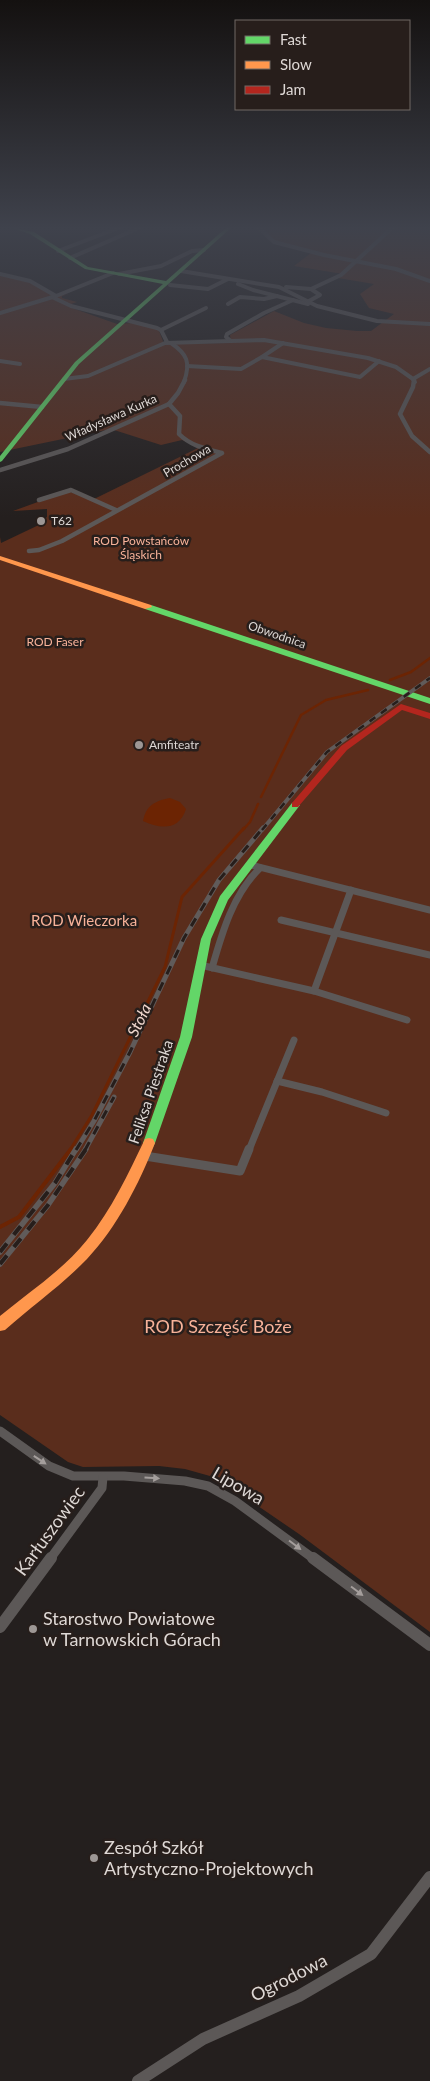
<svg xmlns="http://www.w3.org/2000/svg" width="430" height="2081" font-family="Lato,sans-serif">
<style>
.green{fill:#5a2d1c}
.water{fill:#6c2403}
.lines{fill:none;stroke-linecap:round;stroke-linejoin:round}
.stream-far2{stroke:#6c2403;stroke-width:2.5}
.stream-far1{stroke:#6c2403;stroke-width:3}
.stream{stroke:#6c2403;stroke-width:4}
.street-far4{stroke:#5c5857;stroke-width:4}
.street-far3{stroke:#5c5857;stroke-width:4.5}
.street-far2{stroke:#5c5857;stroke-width:7}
.street-far1{stroke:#5c5857;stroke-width:9}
.street{stroke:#5c5857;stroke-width:12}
.fast{fill:#63d668;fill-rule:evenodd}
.slow{fill:#ff974d;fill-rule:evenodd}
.jam{fill:#b3261e;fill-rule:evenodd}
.rail-far2-casing{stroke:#605b5a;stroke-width:4}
.rail-far1-casing{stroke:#605b5a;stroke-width:5}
.rail-casing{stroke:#605b5a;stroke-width:5.5}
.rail-far2{stroke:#271e1b;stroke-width:2.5;stroke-dasharray:7;stroke-linecap:butt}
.rail-far1{stroke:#271e1b;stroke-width:3;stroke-dasharray:9;stroke-linecap:butt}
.rail{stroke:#271e1b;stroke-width:4;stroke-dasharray:11;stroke-linecap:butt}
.oneway{fill:#a49e9c}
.poi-dot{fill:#9d9795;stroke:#271e1b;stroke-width:2}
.labels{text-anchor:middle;stroke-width:5;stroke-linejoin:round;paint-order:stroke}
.far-street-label{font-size:12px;fill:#ded8d5;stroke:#271e1b}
.far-poi-label{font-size:12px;fill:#ded8d5;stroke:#271e1b;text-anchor:start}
.far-park-label{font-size:12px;fill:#f8b299;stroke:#271e1b}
.park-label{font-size:15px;fill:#f8b299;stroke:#271e1b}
.street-label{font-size:15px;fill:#ded8d5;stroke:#271e1b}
.water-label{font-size:16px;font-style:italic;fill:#efd7ce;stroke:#271e1b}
.near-park-label{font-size:18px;fill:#f8b299;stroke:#271e1b}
.near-street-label{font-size:18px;fill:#ded8d5;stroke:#271e1b}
.near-poi-label{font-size:18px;fill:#ded8d5;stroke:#271e1b;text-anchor:start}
</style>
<rect width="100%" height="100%" fill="#241f1e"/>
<!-- green -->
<polygon class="green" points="258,227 430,227 430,1632 299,1534 217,1478 185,1469 159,1466 83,1467 68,1462 0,1415 0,537 1,543 43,523 43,520 47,517 47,509 13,511 68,491 92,500 200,447 182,440 161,445 111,429 0,452 0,274 32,281 58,296 69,294 62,296 62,298 77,302 71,304 72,308 117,324 131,323 158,328 164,344 231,343 230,335 274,311 304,323 326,328 357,331 371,331 394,314 369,308 360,294 374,284 338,278 343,274 294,266 311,253 268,239"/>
<!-- water -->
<path class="water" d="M170 798 180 802 186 809C179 831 160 829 143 821 146 805 155 801 170 798Z"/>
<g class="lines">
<!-- stream-far2 -->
<g class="stream-far2">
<polyline points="390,680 411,672 430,658"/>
<polyline points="261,797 301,715 326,700 368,690"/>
<polyline points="243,830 250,822 258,804"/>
</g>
<!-- stream-far1 -->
<polyline class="stream-far1" points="70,1150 92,1115 165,967 182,897 244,828"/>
<!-- stream -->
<polyline class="stream" points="0,1227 19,1217 71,1149"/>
<!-- street-far4 -->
<g class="street-far4">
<polyline points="258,227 274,242 324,255 396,269 430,281"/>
<polyline points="58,251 121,227"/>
<polyline points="70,258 141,227"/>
<polyline points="181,271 279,287 317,306 377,321 430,324"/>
<polyline points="0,274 30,281 56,296"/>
<polyline points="119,274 161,266 192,251 204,250"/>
<polyline points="238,284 253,290 308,304"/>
<polyline points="170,285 208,289 228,279"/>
<polyline points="286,287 311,289 320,295 309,301"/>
<polyline points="311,289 341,275 393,227"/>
<polyline points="52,297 71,306 157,328 161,330 167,342"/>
<polyline points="228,304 240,297 264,299 277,296"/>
<polyline points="0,313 56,296 113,273"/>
<polyline points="161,330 206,308"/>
<polyline points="231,341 226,337 227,334 264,313 293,300"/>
<path d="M171 343C187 354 191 362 184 382"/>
<polyline points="283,343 262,357 360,377 379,361"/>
<polyline points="0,361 20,364"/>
<polyline points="187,366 241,369 262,357"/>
<polyline points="64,379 88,376 165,343 264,340 368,358 396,367 413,379"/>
<polyline points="413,379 415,382"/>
<polyline points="413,379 430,369"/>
</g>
<!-- street-far3 -->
<g class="street-far3">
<polyline points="414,380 413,387 400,414 412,436 430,452"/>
<polyline points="0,403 42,407"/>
<polyline points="0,470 68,449 169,404 178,393 185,380"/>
<polyline points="39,500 71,490 116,510"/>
<path d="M29 551 39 550 62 541 222 453C206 449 191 446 179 434L180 416 169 404"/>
</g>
<!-- street-far2 -->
<g class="street-far2">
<polyline points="251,865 430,910"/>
<polyline points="281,920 430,955"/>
<polyline points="200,965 314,991 407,1020"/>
<path d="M212 968C222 933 233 894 260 868"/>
<polyline points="314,991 351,890"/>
<polyline points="277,1081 322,1092 386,1113"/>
<polyline points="249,1150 294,1040"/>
</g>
<!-- street-far1 -->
<g class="street-far1">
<polyline points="145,1156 240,1171 249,1149"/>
<polyline points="0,1431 49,1466 73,1476 124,1476 185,1481 208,1486 235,1501 314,1559"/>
<polyline points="50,1559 102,1488 103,1477"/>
</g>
<!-- street -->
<g class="street">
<polyline points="313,1558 430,1645"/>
<polyline points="0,1627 51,1558"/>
<polyline points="138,2081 203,2039 299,1996 371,1954 430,1877"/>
</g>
<!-- fast -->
<g class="fast">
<polygon points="9,227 34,232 88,267 166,281 227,227 232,227 79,364 2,461 0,462 0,456 75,362 163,284 85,269 30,234"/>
<polygon points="145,605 151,605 430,698 430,704 145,609"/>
<polygon points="295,802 300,805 228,900 211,939 192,1037 155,1143 153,1147 149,1148 145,1147 143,1143 180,1037 201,939 220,896 292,803"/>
</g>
<!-- slow -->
<g class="slow">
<polygon points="0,556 151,605 152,607 145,609 0,560"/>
<path d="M149 1138 153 1139 155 1143C139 1184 117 1227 87 1259 62 1285 32 1306 5 1330L0 1331V1316C29 1292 63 1270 87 1240 112 1209 128 1174 145 1139Z"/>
</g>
<!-- jam -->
<polygon class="jam" points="401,704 430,713 430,719 402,710 347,750 298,807 292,807 292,803 341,746"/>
<!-- rail-far2 casing -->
<g class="rail-far2-casing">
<polyline id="rail-far2" points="262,830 327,752 430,678"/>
</g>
<!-- rail-far1 casing -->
<g class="rail-far1-casing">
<g id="rail-far1">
<polyline points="76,1150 94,1121 130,1052 184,938 219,880 263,828"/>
<polyline points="85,1150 114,1097"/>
</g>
</g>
<!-- rail casing -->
<g class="rail-casing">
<g id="rail">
<polyline points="0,1252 55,1183 76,1149"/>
<polyline points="0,1264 48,1205 86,1149"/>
</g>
</g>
<!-- rail-far2 -->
<use href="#rail-far2" class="rail-far2"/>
<!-- rail-far1 -->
<use href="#rail-far1" class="rail-far1"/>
<!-- rail -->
<use href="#rail" class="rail"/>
</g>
<!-- one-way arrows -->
<defs><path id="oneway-solid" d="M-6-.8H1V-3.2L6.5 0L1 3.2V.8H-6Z" transform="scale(1.25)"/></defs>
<g class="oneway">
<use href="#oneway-solid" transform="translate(40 1460) rotate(34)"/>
<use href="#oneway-solid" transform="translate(152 1478) rotate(3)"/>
<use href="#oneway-solid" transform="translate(295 1545) rotate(37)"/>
<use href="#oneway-solid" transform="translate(357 1591) rotate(37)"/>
</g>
<!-- sky -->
<linearGradient id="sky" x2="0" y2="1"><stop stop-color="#141110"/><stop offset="0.44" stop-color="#3f424c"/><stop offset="1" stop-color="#3f424c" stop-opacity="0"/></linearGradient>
<rect width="430" height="518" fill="url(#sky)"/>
<!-- markers -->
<g class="poi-dot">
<circle cx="41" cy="521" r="5"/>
<circle cx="139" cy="745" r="5"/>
<circle cx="33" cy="1629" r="5"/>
<circle cx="94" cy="1858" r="5"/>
</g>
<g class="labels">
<!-- far-street labels -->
<g class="far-street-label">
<text transform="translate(111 418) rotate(-24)" y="4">Władysława Kurka</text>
<text transform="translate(187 461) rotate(-30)" y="4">Prochowa</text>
<text transform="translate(277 635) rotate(19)" y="4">Obwodnica</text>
</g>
<!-- far-poi labels -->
<g class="far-poi-label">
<text x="51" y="525">T62</text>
<text x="149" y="749">Amfiteatr</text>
</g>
<!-- far-park labels -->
<g class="far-park-label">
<text x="141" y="545">ROD Powstańców<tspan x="141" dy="14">Śląskich</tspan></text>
<text x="55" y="646">ROD Faser</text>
</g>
<!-- park labels -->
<g class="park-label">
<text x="84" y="926">ROD Wieczorka</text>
</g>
<!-- street labels -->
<g class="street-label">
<text transform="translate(151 1092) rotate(-71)" y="5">Feliksa Piestraka</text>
</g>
<!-- water labels -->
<g class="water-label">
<text transform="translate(139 1020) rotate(-64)" y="6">Stoła</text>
</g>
<!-- near-park labels -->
<g class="near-park-label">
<text x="218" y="1333">ROD Szczęść Boże</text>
</g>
<!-- near-street labels -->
<g class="near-street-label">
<text transform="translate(238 1486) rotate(30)" y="6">Lipowa</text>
<text transform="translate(50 1531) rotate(-54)" y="6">Karłuszowiec</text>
<text transform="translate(289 1978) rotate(-27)" y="6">Ogrodowa</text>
</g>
<!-- near-poi labels -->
<g class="near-poi-label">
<text x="43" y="1625">Starostwo Powiatowe<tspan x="43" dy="21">w Tarnowskich Górach</tspan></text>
<text x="104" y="1854">Zespół Szkół<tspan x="104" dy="21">Artystyczno-Projektowych</tspan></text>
</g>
</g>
<!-- legend -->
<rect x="235" y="20" width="175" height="90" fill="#271e1b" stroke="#706865"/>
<rect x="245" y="36" width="25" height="8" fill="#63d668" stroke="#706865"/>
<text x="280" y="45" font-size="15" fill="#ded8d5">Fast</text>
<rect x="245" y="61" width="25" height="8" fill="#ff974d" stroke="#706865"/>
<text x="280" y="70" font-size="15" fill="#ded8d5">Slow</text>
<rect x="245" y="86" width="25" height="8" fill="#b3261e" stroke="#706865"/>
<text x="280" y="95" font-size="15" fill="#ded8d5">Jam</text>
</svg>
